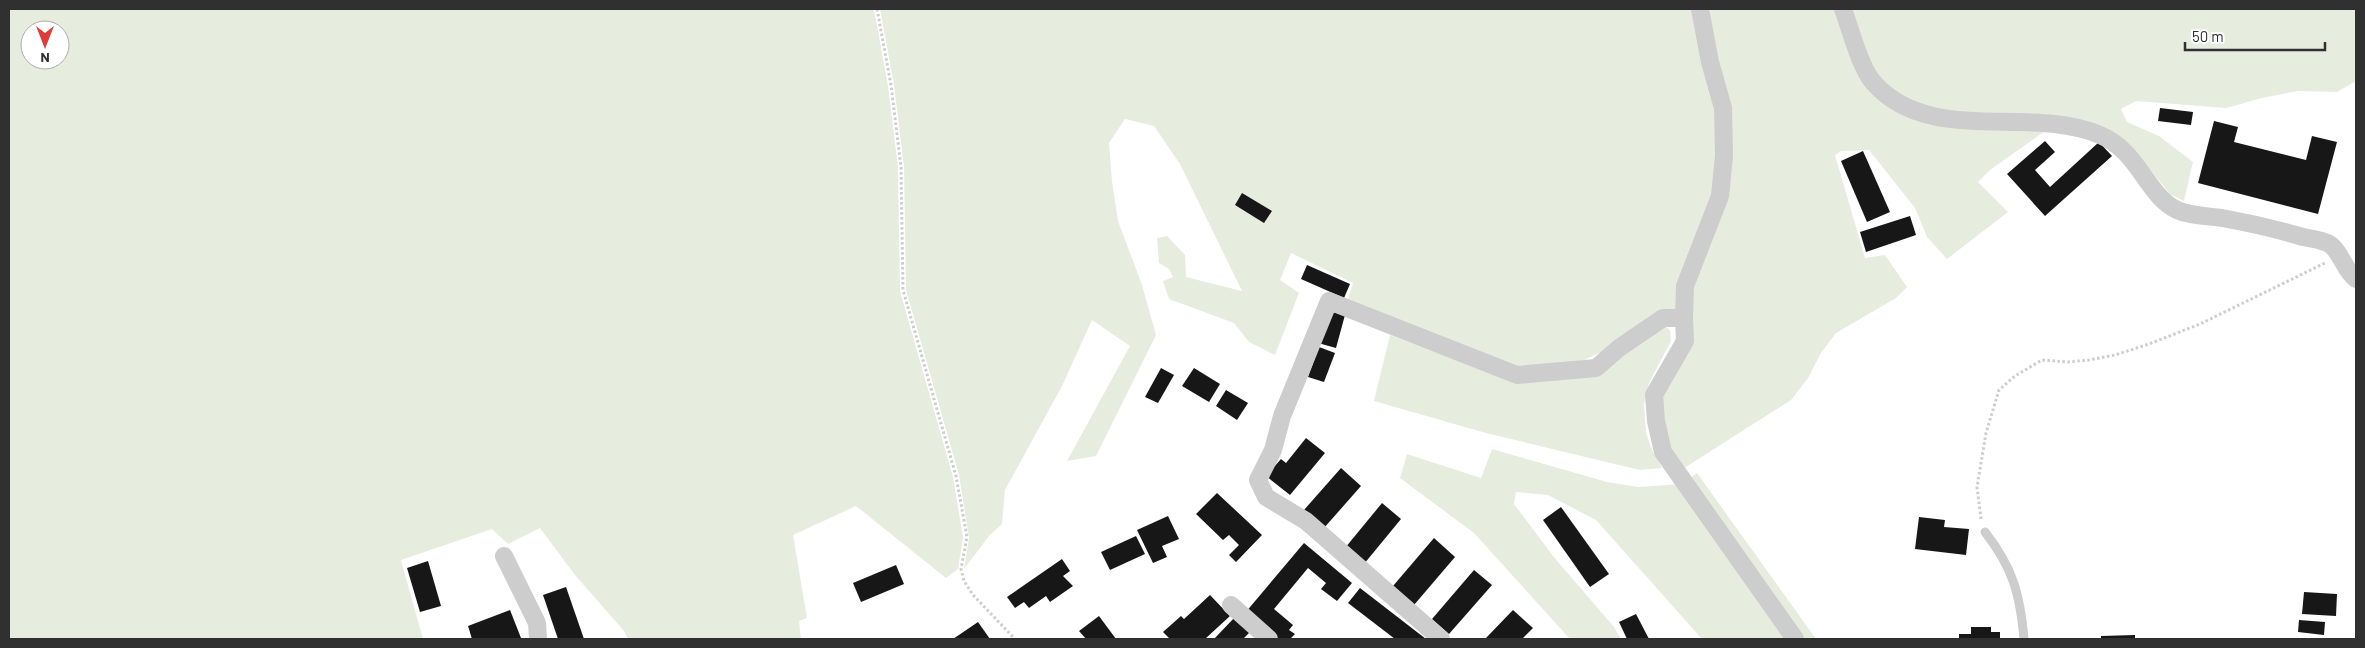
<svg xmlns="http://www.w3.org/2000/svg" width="2365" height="648" font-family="Barlow,sans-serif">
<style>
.green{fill:#e6eddf;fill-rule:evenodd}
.building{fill:#171717}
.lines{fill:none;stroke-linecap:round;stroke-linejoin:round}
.path{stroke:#cdcdcd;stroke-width:3;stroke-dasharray:2.5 2.5;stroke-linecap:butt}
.lane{stroke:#cdcdcd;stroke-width:9}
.street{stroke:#cdcdcd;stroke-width:18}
</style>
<rect width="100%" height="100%" fill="#fff"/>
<!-- green -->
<g class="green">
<path d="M9 9H874L888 86 898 167 900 291 953 477 963 537 958 569 946 578 856 506 793 535 807 618 799 621 801 639H628L624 631 575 575 540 528 508 544 492 529 401 560 423 639H9ZM30 30H60V60H30Z"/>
<path d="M880 9H1698L1707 62 1720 112V157L1716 196 1705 236 1707 233 1715 232C1725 196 1737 139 1728 103 1721 71 1707 42 1710 9H1840L1867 80 1881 98 1911 113 1938 121 2052 126 1990 170 1978 182 2008 212 1947 259 1927 237 1915 208 1869 150 1841 151 1835 155 1865 258 1885 255 1907 287 1896 298 1836 333 1821 353 1808 378 1791 400 1681 470C1670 450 1656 425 1659 400 1663 380 1684 365 1691 346 1694 339 1692 327 1691 319L1677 310 1654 315 1606 350 1584 360 1535 368 1507 366 1347 302 1353 283 1291 253 1280 280 1299 293 1275 355 1249 342 1234 323 1169 299 1163 281 1173 277 1169 269 1159 263 1157 238 1167 236 1185 255 1186 277 1242 291 1180 164 1154 126 1125 119 1109 143 1112 181 1118 221 1142 285 1156 335 1096 456 1067 461 1130 346 1092 320 1062 386 1005 490 1002 524 989 536 964 569 969 538 959 475 906 290 904 167 894 85Z"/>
<polygon points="1850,9 2356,9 2356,81 2337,92 2298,91 2262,98 2226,108 2136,101 2121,109 2127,122 2159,136 2193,162 2184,201 2170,194 2148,167 2110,132 1936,112 1905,102 1874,76"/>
<polygon points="1663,325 1670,330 1671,341 1649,383 1644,404 1646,432 1651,448 1662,468 1640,470 1486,433 1374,401 1390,335 1512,381 1547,381 1575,378"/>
<polygon points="1492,449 1607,482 1638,487 1681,484 1787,639 1702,639 1596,520 1548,495 1516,492 1514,504 1553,556 1614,627 1621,639 1570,639 1474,533 1400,478 1407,454 1481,478"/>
<polygon points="1697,473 1816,639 1803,639 1690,478"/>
</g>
<!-- building -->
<g class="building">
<polygon points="2160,108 2193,112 2191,125 2158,121"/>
<polygon points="2214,121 2238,127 2234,142 2306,160 2312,136 2337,142 2318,214 2198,183"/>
<polygon points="2045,141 2055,152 2035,170 2050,187 2099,142 2112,156 2045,216 2007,174"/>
<polygon points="1863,151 1890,212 1867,222 1841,161"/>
<polygon points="1242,193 1272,211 1264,223 1235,205"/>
<polygon points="1910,216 1916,235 1866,252 1860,232"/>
<polygon points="1307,265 1350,284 1344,298 1301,279"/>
<polygon points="1328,311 1345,315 1336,348 1318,343"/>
<polygon points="1319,347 1335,353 1324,382 1308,377"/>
<polygon points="1161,368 1174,375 1158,403 1145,397"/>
<polygon points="1194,368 1220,384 1209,402 1182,386"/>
<polygon points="1226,390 1248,403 1237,420 1216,406"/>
<polygon points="1306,438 1325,453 1290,495 1266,476 1281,459 1286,463"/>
<polygon points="1341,468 1361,486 1324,528 1304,510"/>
<polygon points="1217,493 1262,535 1236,562 1229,555 1239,545 1229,535 1223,540 1196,514"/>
<polygon points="1382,503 1401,519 1364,564 1345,548"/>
<polygon points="1561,507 1609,574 1590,587 1543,520"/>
<polygon points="1168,516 1179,539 1162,546 1167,557 1153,563 1137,530"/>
<polygon points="1919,517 1945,520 1944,527 1969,529 1966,555 1915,549"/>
<polygon points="1136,536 1145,554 1110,570 1101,552"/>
<polygon points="1434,538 1455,557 1414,605 1393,586"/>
<polygon points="1304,543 1352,583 1337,601 1321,589 1326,583 1308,568 1274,609 1293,625 1289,630 1295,634 1290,639 1278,639 1245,613"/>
<polygon points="1062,559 1070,571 1063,576 1073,586 1050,602 1046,596 1029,608 1024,602 1015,608 1007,597"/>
<polygon points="428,561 441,606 420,612 407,568"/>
<polygon points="896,565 904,584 861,602 853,583"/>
<polygon points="1474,570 1492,585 1449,634 1432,619"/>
<polygon points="566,587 584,639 558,639 543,595"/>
<polygon points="1360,588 1426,639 1395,639 1348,603"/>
<polygon points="2304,592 2337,594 2336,616 2302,614"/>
<polygon points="1210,595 1230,616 1205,639 1170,639 1163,632 1181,616 1184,619"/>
<polygon points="510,610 521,638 472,639 468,626"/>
<polygon points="1513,610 1533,628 1522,639 1485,639"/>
<polygon points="1636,614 1649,639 1627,639 1619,622"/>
<polygon points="1099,616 1116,639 1086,639 1079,631"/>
<polygon points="1235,617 1250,632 1243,639 1214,639"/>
<polygon points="2299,620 2325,622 2324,635 2298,632"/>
<polygon points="978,622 990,639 953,639"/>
<polygon points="1971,627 1991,627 1991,632 2000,632 2000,639 1959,639 1959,634 1971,634"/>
<polygon points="2135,635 2135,639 2101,639 2101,636"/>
</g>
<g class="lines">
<!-- path -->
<g class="path">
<polyline points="877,9 891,85 901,167 903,290 956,476 967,537 961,569 964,581 973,595 1015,639"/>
<polyline points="1981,519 1977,487 1986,433 1999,390 2015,376 2042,360 2068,362 2089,360 2115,355 2149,344 2200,324 2325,263"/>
</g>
<!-- lane -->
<path class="lane" d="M1985 532C2013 568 2020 594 2024 639"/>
<!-- street -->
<g class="street">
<path d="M1843 9C1850 28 1860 67 1873 82 1928 146 2030 105 2100 135 2139 151 2147 196 2177 210 2190 216 2208 216 2222 218 2250 223 2276 229 2303 237 2312 239 2325 240 2332 246 2342 255 2345 271 2356 279"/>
<polyline points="1684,318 1685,286 1720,196 1724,156 1723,108 1710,62 1700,9"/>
<polyline points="504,556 537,623 538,639"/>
<polyline points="1231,605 1269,639"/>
<polyline points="1441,639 1306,521 1266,497 1258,480 1273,450 1282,416 1329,301 1517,375 1596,368 1619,348 1663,318 1684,318 1685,341 1654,395 1656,421 1663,452 1795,639"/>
</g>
</g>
<!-- border -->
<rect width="2365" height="648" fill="none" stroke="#303030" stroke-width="20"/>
<!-- north arrow -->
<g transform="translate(45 45) rotate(180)"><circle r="24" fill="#ffffff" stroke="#acacac"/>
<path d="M0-4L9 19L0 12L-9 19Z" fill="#df3b3b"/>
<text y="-8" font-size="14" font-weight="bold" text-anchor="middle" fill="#303030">N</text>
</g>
<!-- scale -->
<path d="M2185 42v8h140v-8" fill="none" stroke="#303030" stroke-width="2.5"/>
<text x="2192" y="42" font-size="15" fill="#303030" stroke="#ffffff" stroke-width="4" paint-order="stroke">50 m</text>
</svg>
